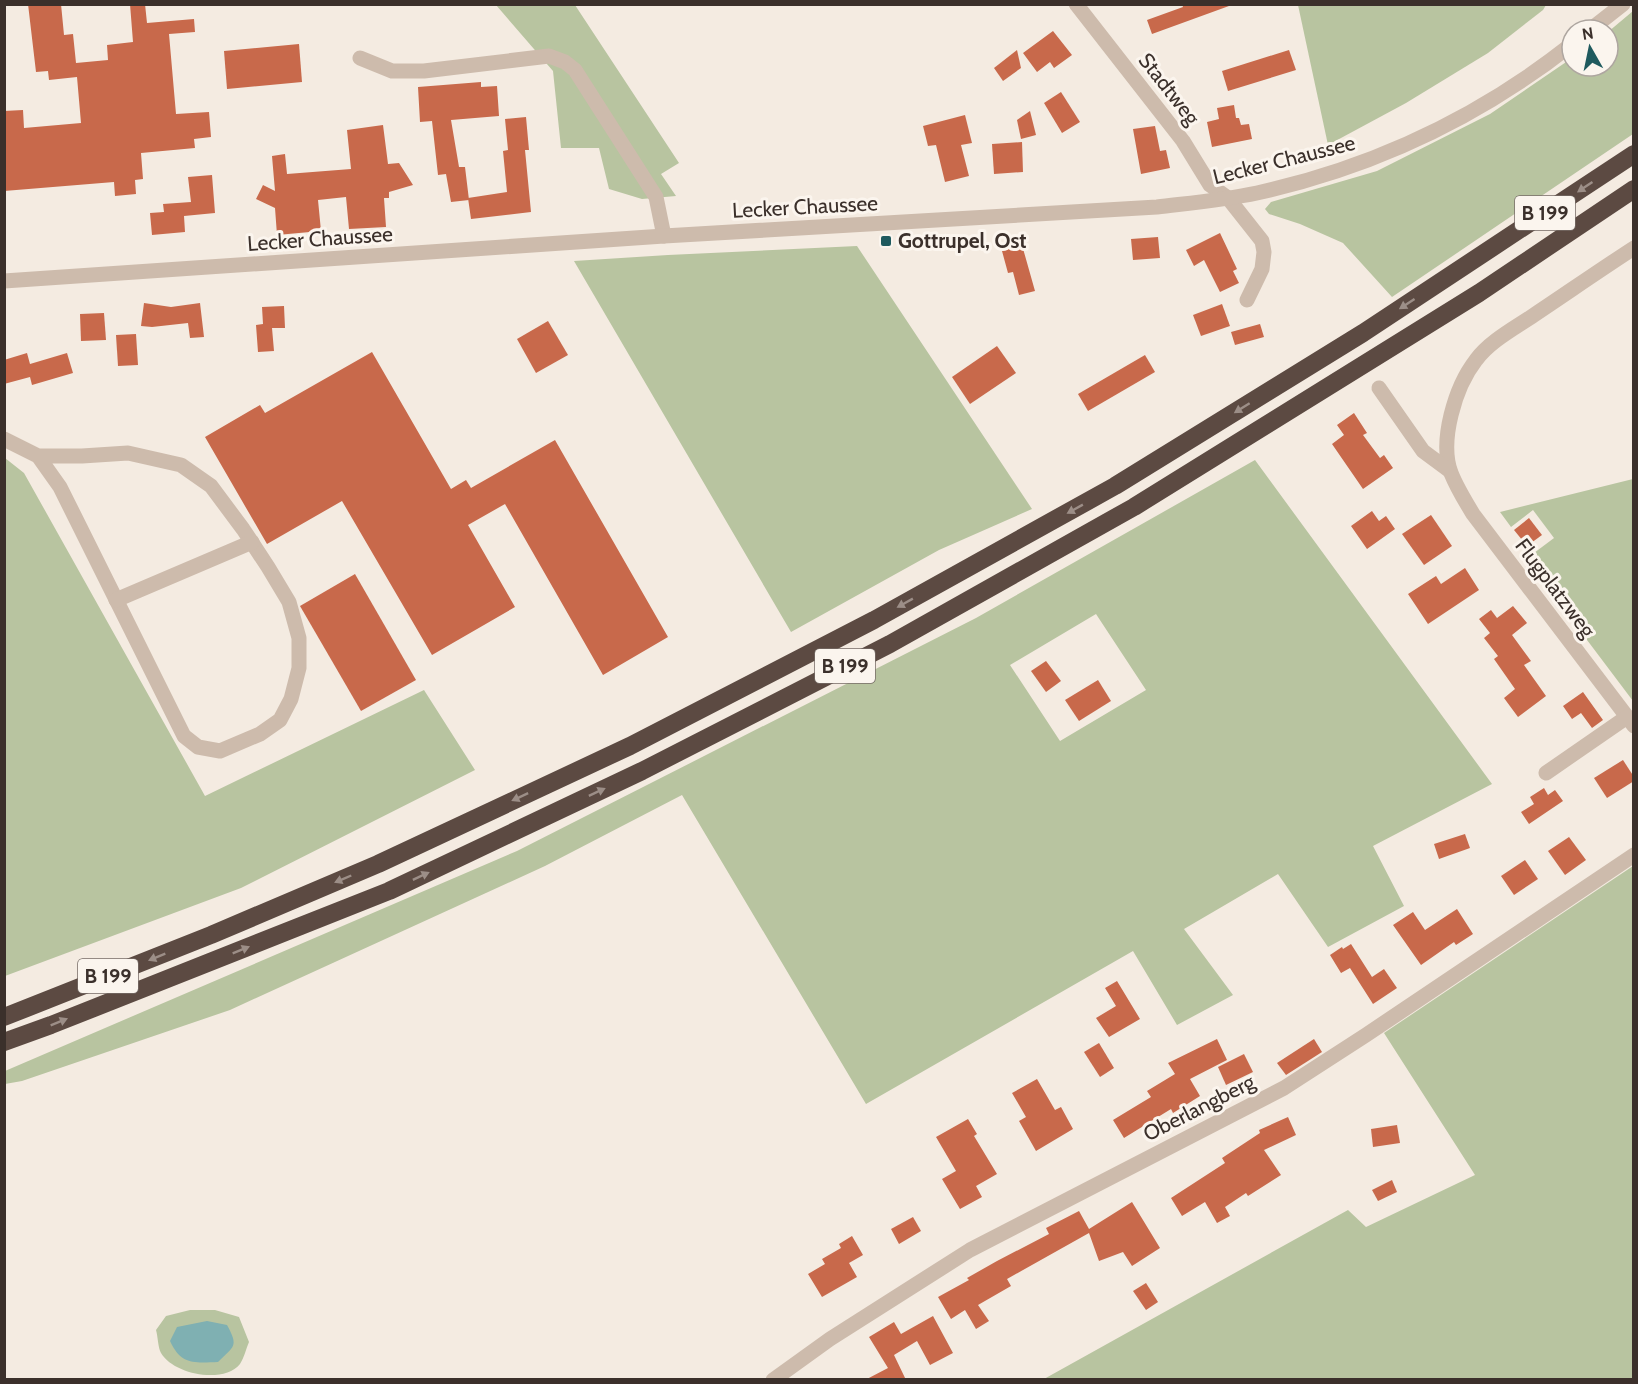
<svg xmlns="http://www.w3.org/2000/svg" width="1638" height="1384" font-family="Cabin,sans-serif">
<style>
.green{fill:#b8c4a0;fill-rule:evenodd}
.water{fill:#7fb0b2}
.building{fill:#c8694b}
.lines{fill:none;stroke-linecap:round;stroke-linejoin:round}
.minor{stroke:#cdbbac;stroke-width:15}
.highway{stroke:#5c4a42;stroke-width:18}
.oneway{fill:#9c8e87}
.poi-dot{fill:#1f5a5e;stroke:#fbf5ee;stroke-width:2}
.labels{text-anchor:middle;stroke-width:6;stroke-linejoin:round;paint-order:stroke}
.shield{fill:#fbf5ee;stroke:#756b66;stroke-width:1.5}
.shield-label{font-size:20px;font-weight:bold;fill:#3b302b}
.street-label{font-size:21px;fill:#3b302b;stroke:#fbf5ee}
.poi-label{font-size:21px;font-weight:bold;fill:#3b302b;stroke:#fbf5ee;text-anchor:start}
</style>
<rect width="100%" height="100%" fill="#f4ebe1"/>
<!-- green -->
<g class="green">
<polygon points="496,5 575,5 679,163 661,174 676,196 642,199 609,189 599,148 561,148 553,71"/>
<polygon points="1298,5 1298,4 1546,5 1543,10 1488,53 1406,103 1328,145"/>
<polygon points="1633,11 1633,134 1392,297 1343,243 1300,224 1269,214 1265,209 1271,202 1377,171 1490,114 1572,58 1572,66 1608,66 1608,32"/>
<polygon points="857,246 1032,509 939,550 791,632 574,261 668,255"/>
<polygon points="5,458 24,473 205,796 424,690 475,770 241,888 5,976"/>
<path d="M1255 460 1492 784 1373 846 1404 906 1328 947 1278 874 1184 929 1233 995 1177 1025 1133 951 866 1104 682 795 545 866 230 1010 22 1081 5 1084V1071L517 851 976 618ZM1096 614 1146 690 1060 741 1010 665Z"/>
<polygon points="1633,479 1634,479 1633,701 1526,559 1554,538 1533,510 1511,527 1500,512"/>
<polygon points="1633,866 1633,1379 1044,1379 1348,1210 1366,1227 1475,1175 1384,1033"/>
<path d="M190 1310H215L239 1317 249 1342C246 1349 244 1358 240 1364 224 1384 174 1375 161 1353 158 1348 158 1337 156 1330L166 1316Z"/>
</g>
<!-- water -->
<path class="water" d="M207 1321 227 1325C239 1347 234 1346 218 1362 194 1363 181 1365 170 1341L177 1327Z"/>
<!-- building -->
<g class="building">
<polygon points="28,4 61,4 64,35 73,34 76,63 108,60 107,45 133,42 130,4 145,4 147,23 194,19 195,32 169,34 176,114 209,112 211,137 194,139 195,148 141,153 143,179 135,180 136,194 115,196 114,182 4,191 4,111 23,110 24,128 81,123 77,77 49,80 48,71 36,72"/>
<polygon points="1182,4 1229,4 1229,6 1152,34 1147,20 1183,7"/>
<polygon points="1053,31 1072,55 1054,68 1050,62 1037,72 1023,53"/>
<polygon points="299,44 302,82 227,89 224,51"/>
<polygon points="1017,50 1021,68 1003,81 994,68"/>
<polygon points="1289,50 1296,70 1228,91 1222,71"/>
<polygon points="481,82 481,87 497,86 499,116 451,120 459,167 465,167 469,200 451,202 446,174 438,175 432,121 420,122 418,87"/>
<polygon points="1061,92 1080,122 1062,133 1044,103"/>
<polygon points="1234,105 1236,118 1239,118 1241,125 1249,124 1252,139 1212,147 1207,122 1219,119 1217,108"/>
<polygon points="1030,111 1036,135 1021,139 1017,120"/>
<polygon points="965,115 972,143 961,145 969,176 945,182 936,145 928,146 923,126"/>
<polygon points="526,117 529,150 525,150 531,212 471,219 468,198 507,192 503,151 508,150 505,119"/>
<polygon points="383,125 388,164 399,163 413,185 389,192 389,198 384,198 386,227 349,229 346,197 318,200 321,231 277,235 275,208 256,199 263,185 275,191 272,156 285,154 287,174 351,169 347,130"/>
<polygon points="1155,126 1160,151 1166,150 1170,168 1141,174 1133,129"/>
<polygon points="1022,142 1023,172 994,174 992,144"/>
<polygon points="212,175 215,213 184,216 185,232 152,235 150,213 164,212 163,204 191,202 188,177"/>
<polygon points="1220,233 1237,269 1233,271 1239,283 1220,292 1204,260 1194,266 1186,250"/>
<polygon points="1158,237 1160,258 1133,260 1131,239"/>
<polygon points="1022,245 1035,291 1019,295 1013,272 1008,273 1002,251"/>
<polygon points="144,303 171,307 200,303 204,337 190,338 188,323 152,327 141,326"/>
<polygon points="1222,304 1230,326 1201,336 1193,315"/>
<polygon points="284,306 285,328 272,328 274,351 258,352 256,325 263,324 262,307"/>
<polygon points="104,313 106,340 81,341 80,314"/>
<polygon points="548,321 568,355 536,373 517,339"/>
<polygon points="1260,324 1264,337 1235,345 1231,332"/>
<polygon points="136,334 138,365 118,366 116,335"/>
<polygon points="997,346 1016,373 970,404 952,377"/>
<polygon points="372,352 451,489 466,480 471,488 555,440 668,637 603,675 505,504 468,525 515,607 432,655 342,501 267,544 205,437 260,405 265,413"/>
<polygon points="27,353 30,364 67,353 73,373 32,385 30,377 4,384 4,360"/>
<polygon points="1145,355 1155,372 1088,411 1078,394"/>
<polygon points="1354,413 1367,433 1363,435 1380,458 1384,455 1393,468 1363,489 1332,444 1344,435 1337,425"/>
<polygon points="1372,511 1379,521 1386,516 1395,529 1367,549 1351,526"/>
<polygon points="1431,515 1452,546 1424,565 1402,534"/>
<polygon points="1529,518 1542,535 1527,546 1514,530"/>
<polygon points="1465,568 1479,590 1428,624 1408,594 1436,576 1441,584"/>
<polygon points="355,574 416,680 361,711 300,606"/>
<polygon points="1513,606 1527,623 1512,635 1531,661 1524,665 1546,696 1518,717 1504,698 1515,689 1494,659 1498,656 1484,638 1490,633 1479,619 1491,610 1497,618"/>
<polygon points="1046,661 1061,681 1046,692 1031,671"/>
<polygon points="1098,680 1111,701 1079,721 1065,700"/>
<polygon points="1583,692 1603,720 1592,728 1581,713 1572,719 1563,706"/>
<polygon points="1623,760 1634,777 1634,781 1607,798 1594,778"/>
<polygon points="1544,788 1548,795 1555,790 1563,801 1529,824 1521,812 1534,804 1530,797"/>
<polygon points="1465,834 1470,848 1439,859 1434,844"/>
<polygon points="1569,837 1586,860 1565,875 1548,851"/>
<polygon points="1525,860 1538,879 1514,895 1501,876"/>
<polygon points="1457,909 1473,934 1456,945 1454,942 1421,965 1393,925 1413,912 1425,930"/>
<polygon points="1351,944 1372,977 1384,969 1397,988 1373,1004 1350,968 1341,973 1330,955 1342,947 1343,949"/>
<polygon points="1117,981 1140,1019 1109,1037 1096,1018 1116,1006 1105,988"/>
<polygon points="1217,1039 1227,1060 1190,1079 1200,1096 1173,1113 1171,1109 1124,1138 1113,1120 1151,1097 1147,1091 1175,1074 1168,1063"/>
<polygon points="1314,1039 1322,1052 1286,1075 1277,1063"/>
<polygon points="1099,1043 1114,1068 1100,1077 1084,1052"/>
<polygon points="1244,1054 1253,1072 1226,1085 1218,1067"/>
<polygon points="1037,1079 1055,1110 1061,1107 1073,1129 1036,1151 1019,1121 1026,1117 1012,1093"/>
<polygon points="1288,1117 1296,1135 1264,1150 1281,1175 1248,1196 1246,1193 1225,1207 1230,1216 1217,1223 1205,1202 1182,1216 1171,1198 1225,1163 1222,1158 1260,1133 1259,1130"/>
<polygon points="968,1119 977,1134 974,1136 997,1174 976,1186 982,1197 960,1209 942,1179 956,1171 936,1137"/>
<polygon points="1397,1125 1400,1143 1373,1147 1371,1129"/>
<polygon points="1392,1180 1397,1192 1378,1201 1372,1190"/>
<polygon points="1132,1202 1160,1248 1132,1266 1123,1252 1099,1261 1089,1233 1007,1279 1011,1286 978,1305 989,1321 976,1329 965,1310 951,1319 938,1297 969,1280 967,1278 997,1261 1049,1234 1046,1228 1079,1211 1089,1229"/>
<polygon points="913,1217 921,1231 899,1244 891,1229"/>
<polygon points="852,1236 863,1255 849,1263 857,1277 822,1297 808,1274 825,1264 822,1259 841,1248 839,1244"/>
<polygon points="1146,1283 1158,1302 1146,1310 1133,1291"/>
<polygon points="933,1316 953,1353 930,1365 917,1341 894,1355 906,1380 865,1380 888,1368 869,1337 894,1322 901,1334"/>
</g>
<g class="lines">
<!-- minor -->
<g class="minor">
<polyline points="1076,4 1183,141 1210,185 1228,198 1262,241 1264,252 1262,269 1247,300"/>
<polyline points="1590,30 1623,4"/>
<polyline points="360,58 392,71 424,71 549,56 565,62 575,70 656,197 664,236"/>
<path d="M1634 248C1600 270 1567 293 1534 315 1515 328 1490 341 1476 360 1455 387 1439 441 1451 473 1457 488 1465 501 1473 514L1634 726"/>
<path d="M4 281 664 236 1157 207C1190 203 1224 200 1257 193 1374 167 1477 119 1572 44"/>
<polyline points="1379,388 1423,451 1450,471"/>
<polyline points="4,439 38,456 82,456 128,453 181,465 211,486 243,529 268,567 289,602 299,638 299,668 291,699 280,720 260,734 220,751 198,747 184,736 60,487 38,456"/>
<polyline points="116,600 252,542"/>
<polyline points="1546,773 1627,717"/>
<polyline points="773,1380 830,1339 970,1250 1284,1088 1366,1035 1634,855"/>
</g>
<!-- highway -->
<g class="highway">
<polyline points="4,1017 211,935 378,864 630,746 874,620 1115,486 1363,333 1634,154"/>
<polyline points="4,1042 51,1025 389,891 642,771 890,644 1134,507 1479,293 1634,189"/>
</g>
</g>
<!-- one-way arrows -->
<defs><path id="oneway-solid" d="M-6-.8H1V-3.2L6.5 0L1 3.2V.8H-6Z" transform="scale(1.5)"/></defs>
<g class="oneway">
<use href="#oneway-solid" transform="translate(1585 187) rotate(146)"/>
<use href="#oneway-solid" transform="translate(1407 304) rotate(147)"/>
<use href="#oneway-solid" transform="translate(1242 408) rotate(148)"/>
<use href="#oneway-solid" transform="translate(1075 509) rotate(151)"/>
<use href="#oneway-solid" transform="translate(905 603) rotate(151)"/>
<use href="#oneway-solid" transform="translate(597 792) rotate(-25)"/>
<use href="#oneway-solid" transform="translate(520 797) rotate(155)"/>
<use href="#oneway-solid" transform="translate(421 876) rotate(-25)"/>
<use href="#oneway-solid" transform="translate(343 879) rotate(157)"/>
<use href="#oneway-solid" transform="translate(241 950) rotate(-22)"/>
<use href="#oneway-solid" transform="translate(157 957) rotate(158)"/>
<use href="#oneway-solid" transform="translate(59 1022) rotate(-22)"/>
</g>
<!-- markers -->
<rect class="poi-dot" x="880" y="235" width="12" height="12" rx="3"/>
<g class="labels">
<!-- shield labels -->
<g class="shield">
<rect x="1515" y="196" width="60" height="34" rx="4.5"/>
<rect x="815" y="649" width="60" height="34" rx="4.5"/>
<rect x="78" y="959" width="60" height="34" rx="4.5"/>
</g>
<g class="shield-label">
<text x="1545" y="220">B 199</text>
<text x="845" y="673">B 199</text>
<text x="108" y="983">B 199</text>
</g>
<!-- street labels -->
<g class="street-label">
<text transform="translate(1169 89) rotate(52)" y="7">Stadtweg</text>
<text transform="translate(1284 160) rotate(-14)" y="7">Lecker Chaussee</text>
<text transform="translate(805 207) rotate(-3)" y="7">Lecker Chaussee</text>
<text transform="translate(320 239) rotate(-4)" y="7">Lecker Chaussee</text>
<text transform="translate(1555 588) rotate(53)" y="7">Flugplatzweg</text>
<text transform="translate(1199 1108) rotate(-27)" y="7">Oberlangberg</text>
</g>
<!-- poi labels -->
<g class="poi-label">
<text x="898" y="248">Gottrupel, Ost</text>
</g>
</g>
<!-- border -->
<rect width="1638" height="1384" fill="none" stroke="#3b302b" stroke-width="12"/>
<!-- north arrow -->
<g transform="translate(1590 48) rotate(351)"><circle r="28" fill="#fbf5ee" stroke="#aea6a0" stroke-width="1.5"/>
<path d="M0-4.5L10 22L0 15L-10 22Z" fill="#1f5a5e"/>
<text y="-9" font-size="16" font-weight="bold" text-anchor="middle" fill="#3b302b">N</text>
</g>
</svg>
